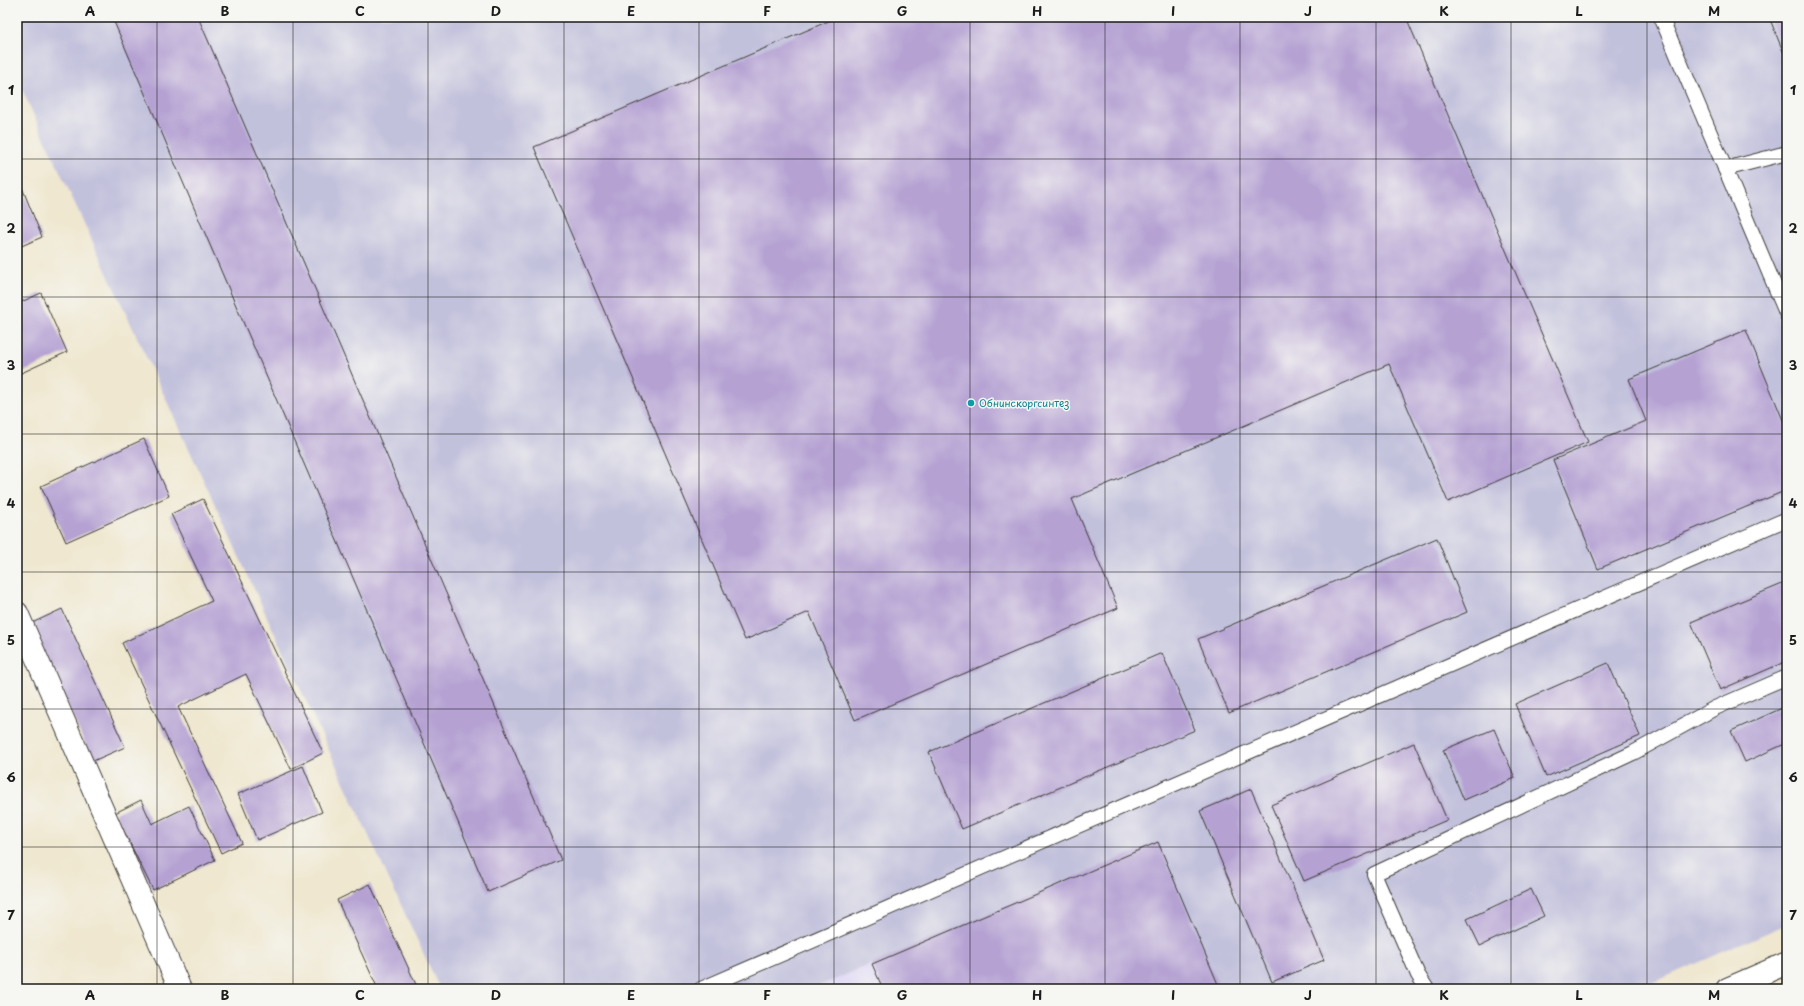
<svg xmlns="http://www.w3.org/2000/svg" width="1804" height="1006" font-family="'Playpen Sans',sans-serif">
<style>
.built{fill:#ddd5f6}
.industrial{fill:#c2c1dc}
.building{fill:#b5a2d3}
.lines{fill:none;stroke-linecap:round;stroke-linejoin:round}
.service-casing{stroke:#3c3a37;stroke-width:16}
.minor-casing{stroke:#3c3a37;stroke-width:24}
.service{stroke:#fff;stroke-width:14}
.minor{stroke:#fff;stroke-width:22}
.grid{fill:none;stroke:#1c1c1c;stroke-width:1;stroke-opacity:0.55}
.culture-dot{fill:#0f9aa8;stroke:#f6f6f2;stroke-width:1.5}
.labels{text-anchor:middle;stroke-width:3;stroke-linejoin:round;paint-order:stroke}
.culture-label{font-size:10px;fill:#0d838f;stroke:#f6f6f2;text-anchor:start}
.neatline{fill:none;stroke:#1c1c1c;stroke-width:1.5}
.grid-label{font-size:13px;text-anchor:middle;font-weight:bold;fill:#1c1c1c}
</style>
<rect width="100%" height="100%" fill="#f6f6f2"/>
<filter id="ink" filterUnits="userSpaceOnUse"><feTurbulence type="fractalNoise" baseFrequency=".025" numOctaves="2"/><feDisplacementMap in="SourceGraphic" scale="8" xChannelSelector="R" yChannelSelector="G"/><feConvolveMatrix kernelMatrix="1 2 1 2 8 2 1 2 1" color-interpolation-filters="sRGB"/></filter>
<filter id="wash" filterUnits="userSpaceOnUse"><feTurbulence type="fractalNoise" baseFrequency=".012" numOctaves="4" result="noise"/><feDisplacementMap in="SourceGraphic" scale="16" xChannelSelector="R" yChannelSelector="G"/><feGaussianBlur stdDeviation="0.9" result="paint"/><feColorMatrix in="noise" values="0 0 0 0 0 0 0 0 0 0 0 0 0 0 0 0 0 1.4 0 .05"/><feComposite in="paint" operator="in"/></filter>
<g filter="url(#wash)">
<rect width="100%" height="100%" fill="#efe7cf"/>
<!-- built -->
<polygon class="built" points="872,964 883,989 812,989"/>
<!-- industrial -->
<polygon class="industrial" points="17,17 1787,17 1787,924 1638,989 883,989 872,964 812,989 440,989 17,79"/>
<g id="blocks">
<!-- building -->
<g class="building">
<polygon points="112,17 198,17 561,860 488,892"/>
<polygon points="838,17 1406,17 1588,442 1448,502 1389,364 1072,499 1118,608 855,720 809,612 745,640 534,147"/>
<polygon points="1769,17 1787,17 1787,61"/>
<polygon points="17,175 42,237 17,248"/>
<polygon points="41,293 67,352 17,375 17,304"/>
<polygon points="1746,330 1787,430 1787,471 1786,471 1787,490 1598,569 1553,460 1646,421 1629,379"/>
<polygon points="144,439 169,496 66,542 41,486"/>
<polygon points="203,499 323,753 291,769 246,674 178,707 242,843 221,853 122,643 212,601 171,514"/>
<polygon points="1437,538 1467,612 1229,713 1198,639"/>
<polygon points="1787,582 1787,661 1720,690 1691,622"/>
<polygon points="62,609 125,747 93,761 30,624"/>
<polygon points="1162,653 1195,730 962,829 929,752"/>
<polygon points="1608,663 1640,736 1546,777 1515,704"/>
<polygon points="1787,706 1787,743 1745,762 1731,731"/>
<polygon points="1494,729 1515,778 1464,800 1443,750"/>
<polygon points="1414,743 1447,820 1304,881 1271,805"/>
<polygon points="303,766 322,812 257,840 238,794"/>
<polygon points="1251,789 1324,960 1272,982 1200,811"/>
<polygon points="141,800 152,824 189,806 215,860 153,890 115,813"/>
<polygon points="1158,842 1220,989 883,989 872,964"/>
<polygon points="370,884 418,989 378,989 337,900"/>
<polygon points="1531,889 1544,916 1480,946 1467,919"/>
</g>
</g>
</g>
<g filter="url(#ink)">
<use href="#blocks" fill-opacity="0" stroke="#3c3a37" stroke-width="1"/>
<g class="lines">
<!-- service casing -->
<g class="service-casing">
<g id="service">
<polyline points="1661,17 1787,315"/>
<polyline points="1725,169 1787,153"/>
<polyline points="701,989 1787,519"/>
<polyline points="1427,989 1418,975 1374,874 1633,753 1715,708 1787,677"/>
</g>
</g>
<!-- minor casing -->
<g class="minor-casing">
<g id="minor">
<polyline points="17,613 180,989"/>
<polyline points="1727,989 1787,963"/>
</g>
</g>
<!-- service -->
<use href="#service" class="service"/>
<!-- minor -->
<use href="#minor" class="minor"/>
</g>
</g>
<!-- grid -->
<path class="grid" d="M157 17V989M293 17V989M428 17V989M564 17V989M699 17V989M834 17V989M970 17V989M1105 17V989M1240 17V989M1376 17V989M1511 17V989M1647 17V989M17 159H1787M17 297H1787M17 434H1787M17 572H1787M17 709H1787M17 847H1787"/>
<!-- markers -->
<circle class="culture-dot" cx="971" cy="403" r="4"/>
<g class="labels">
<!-- culture labels -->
<g class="culture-label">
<text x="979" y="407">Обнинскоргсинтез</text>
</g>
</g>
<!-- margin -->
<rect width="1804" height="1006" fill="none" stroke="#f6f6f2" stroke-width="44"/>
<rect x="22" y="22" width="1760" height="962" class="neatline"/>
<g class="grid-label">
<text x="90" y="16">A</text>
<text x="225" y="16">B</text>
<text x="360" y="16">C</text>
<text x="496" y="16">D</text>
<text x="631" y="16">E</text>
<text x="767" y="16">F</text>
<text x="902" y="16">G</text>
<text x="1037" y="16">H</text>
<text x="1173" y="16">I</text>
<text x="1308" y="16">J</text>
<text x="1444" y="16">K</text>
<text x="1579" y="16">L</text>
<text x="1714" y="16">M</text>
<text x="11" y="95">1</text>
<text x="1793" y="95">1</text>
<text x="11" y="233">2</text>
<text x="1793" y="233">2</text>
<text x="11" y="370">3</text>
<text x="1793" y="370">3</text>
<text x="11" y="508">4</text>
<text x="1793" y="508">4</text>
<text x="11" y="645">5</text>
<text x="1793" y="645">5</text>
<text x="11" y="782">6</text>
<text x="1793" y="782">6</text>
<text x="11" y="920">7</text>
<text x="1793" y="920">7</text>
<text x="90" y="1000">A</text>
<text x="225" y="1000">B</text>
<text x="360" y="1000">C</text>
<text x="496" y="1000">D</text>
<text x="631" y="1000">E</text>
<text x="767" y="1000">F</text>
<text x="902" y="1000">G</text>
<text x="1037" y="1000">H</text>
<text x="1173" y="1000">I</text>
<text x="1308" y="1000">J</text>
<text x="1444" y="1000">K</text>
<text x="1579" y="1000">L</text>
<text x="1714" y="1000">M</text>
</g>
</svg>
